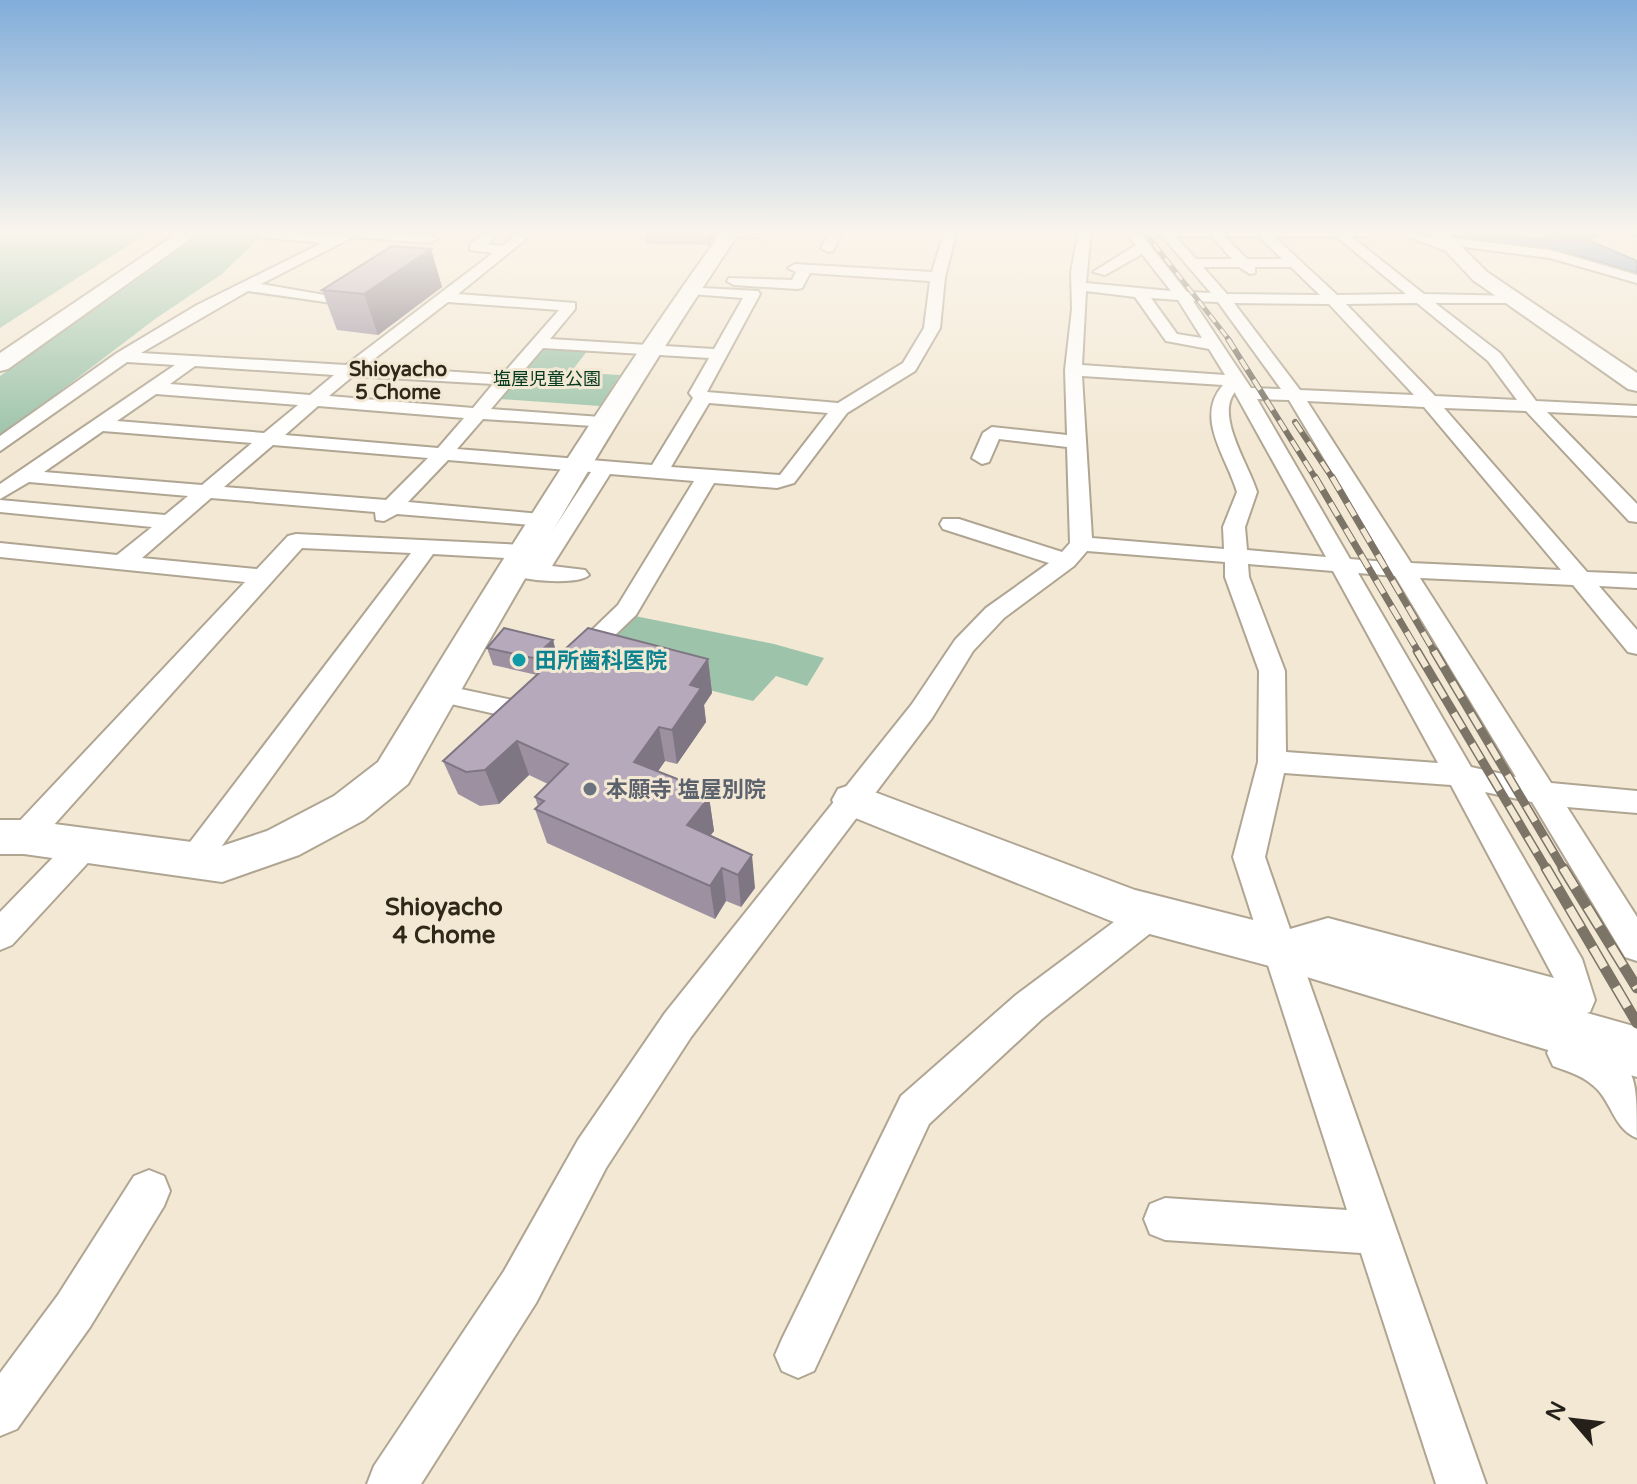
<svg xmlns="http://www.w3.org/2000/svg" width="1637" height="1484" font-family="'Varela Round','Noto Sans JP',sans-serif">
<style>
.green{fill:#9dc4aa}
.water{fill:#87a3c6;stroke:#6a7c92;stroke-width:2}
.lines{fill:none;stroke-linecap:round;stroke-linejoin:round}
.street-casing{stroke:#afa592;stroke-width:4}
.secondary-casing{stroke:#afa592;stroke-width:4}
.street{fill:#fff;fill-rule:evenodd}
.secondary{fill:#fff;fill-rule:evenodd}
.rail-far4-casing{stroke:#7b7467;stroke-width:5}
.rail-far3-casing{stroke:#7b7467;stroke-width:6}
.rail-far2-casing{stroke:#7b7467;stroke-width:7}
.rail-far1-casing{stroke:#7b7467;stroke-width:9}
.rail-casing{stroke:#7b7467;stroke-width:11}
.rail-far4{stroke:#f3e8d4;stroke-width:3;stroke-dasharray:9;stroke-linecap:butt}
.rail-far3{stroke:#f3e8d4;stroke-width:4;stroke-dasharray:12;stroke-linecap:butt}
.rail-far2{stroke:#f3e8d4;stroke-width:5;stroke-dasharray:15;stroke-linecap:butt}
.rail-far1{stroke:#f3e8d4;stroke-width:6;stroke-dasharray:18;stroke-linecap:butt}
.rail{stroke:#f3e8d4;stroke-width:8;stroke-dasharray:23;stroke-linecap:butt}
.wall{fill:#9d91a1}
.shaded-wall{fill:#7f7683}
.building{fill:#b6a9bb;stroke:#7f7683;stroke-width:2}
.culture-dot{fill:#0f9aa8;stroke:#f3e8d4;stroke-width:3}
.worship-dot{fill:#6b7280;stroke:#f3e8d4;stroke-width:3}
.labels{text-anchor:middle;stroke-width:6;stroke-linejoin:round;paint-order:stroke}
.far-park-label{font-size:18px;fill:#04391e;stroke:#f3e8d4}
.far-neighbourhood-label{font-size:20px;font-weight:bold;fill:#302818;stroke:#f3e8d4}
.culture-label{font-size:22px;font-weight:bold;fill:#0d838f;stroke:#f3e8d4;text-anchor:start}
.worship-label{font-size:22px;font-weight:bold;fill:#5b616d;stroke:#f3e8d4;text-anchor:start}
.neighbourhood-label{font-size:24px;font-weight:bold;fill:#302818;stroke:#f3e8d4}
</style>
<rect width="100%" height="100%" fill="#f3e8d4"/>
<!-- green -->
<g class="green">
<polygon points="0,230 152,230 0,328"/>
<polygon points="207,230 267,230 222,274 155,319 0,437 0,376"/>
<polygon points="542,348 588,350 571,372 620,375 600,406 499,399"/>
<polygon points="625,614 774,644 824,658 807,686 776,676 753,701 581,658"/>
</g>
<!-- water -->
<polygon class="water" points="1410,230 1480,230 1549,238 1568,230 1608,230 1588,240 1637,261 1637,273 1579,256"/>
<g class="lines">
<!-- street casing -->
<g class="street-casing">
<g id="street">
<path d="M264 230 335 236 347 230 430 235 437 239 430 243 353 237 261 284 348 299 355 303 353 306 248 291 141 353 346 365 493 253 470 250V244L491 230H505L487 244 502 246 523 230H537L458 294 575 303V309L550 339 714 349 743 298 690 294 683 290 685 287 758 291 760 294 707 392 838 403 903 363 924 328 930 281 810 273 802 288 797 289 734 285 727 281 729 278 792 280 796 272 788 268 795 264 932 272 945 230H957L945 277 940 328 915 371 847 413 794 483 777 488 714 483 636 615 586 663H568L564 657 618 605 694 481 610 474 552 566 585 570 589 575C580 586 511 581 503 570L514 563 530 565 591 472 448 460 408 502 551 515 554 520 551 525 543 526 397 514 384 521 376 520 375 512 211 498 142 558 257 569 288 536 296 534 524 545 535 552 524 559 433 554 206 868 195 872 184 868 179 859 184 850 411 553 302 548 35 846 24 849 13 846 9 837 13 828 245 582 0 557V543L117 555 152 527 0 512V500L165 515 188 496 29 482 0 499V484L175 365 127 362 0 451V436L117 353 197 305 322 243 259 237 258 234ZM448 302 559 310 502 375 365 366ZM543 348 709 358 689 393 693 398 652 465 457 449 483 419 608 427V419L601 417 491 409ZM195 366 334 375 310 395 170 384ZM353 376 493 384 473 408 329 396ZM156 394 298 405 264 433 117 421ZM709 403 828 413 780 475 671 467ZM318 406 464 418 438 448 285 435ZM103 431 252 443 202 485 44 472ZM273 445 428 458 386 500 224 487Z"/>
<path d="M767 230 769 233C760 240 734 238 725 231Z"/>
<polygon points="831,230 843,230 833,251 828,252 821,248"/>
<path d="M1079 230H1091L1086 283 1171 291 1142 254 1105 275 1093 272 1136 245 1125 230H1138L1187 292 1211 293 1157 230H1170L1196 259H1232L1206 230H1218L1247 259H1282L1253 230H1267L1337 295 1406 294 1332 233 1343 230 1424 294 1519 296V302L1514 303H1435L1500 353 1536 401 1637 406V416L1547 412 1637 504V522L1629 521 1526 411 1444 408 1587 572 1637 574V588L1599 586 1637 630V654L1628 652 1573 585 1420 578 1551 783 1637 791V813L1567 807 1637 917V961L1625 957 1532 802 1485 792 1582 959 1595 1000 1590 1012 1577 1016 1328 948 1300 956 1486 1484H1436L1361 1253 1165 1240 1150 1234 1144 1219 1150 1204 1165 1198 1347 1210 1233 857 1258 762 1259 671 1225 577V562L1087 551 1074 566 1004 618 973 651 932 718 691 1037 606 1168 536 1303 421 1484H367L374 1466 504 1271 578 1140 665 1013 912 704 955 640 986 608 1049 563 943 529 940 524 943 519H959L1062 552 1070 543 1067 447 999 439 989 462 982 464 972 458 983 433 992 427 1067 435 1065 370 1072 309 1071 272ZM1203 267H1239L1250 274 1255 273V267H1291L1320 295 1227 294ZM1086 291 1135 297 1166 341 1209 349 1225 375 1082 365ZM1151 298 1178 300 1202 338 1177 334ZM1193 301 1218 302 1281 389 1251 388ZM1234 303 1329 304 1414 395 1300 390ZM1417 303 1488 361 1517 400 1435 396 1346 304ZM1082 376 1223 385C1194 418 1227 457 1237 492L1223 527 1224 549 1092 538ZM1235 392V393L1326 557 1247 550 1245 527 1257 492C1249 465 1215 416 1235 392ZM1257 399 1289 400 1386 562 1350 559ZM1307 401 1424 407 1561 570 1411 563ZM1248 564 1333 571 1438 763 1286 752 1285 671 1249 577ZM1358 573 1395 576 1516 777 1471 767ZM1284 773 1451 785 1554 978 1328 918 1290 929 1265 857Z"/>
<polygon points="1390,230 1409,230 1439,240 1445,237 1551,250 1637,275 1637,283 1550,258 1456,246 1461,250 1454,254"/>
<polygon points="1559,230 1538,238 1501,231 1501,230"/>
<polygon points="1637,230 1637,236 1628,231 1628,230"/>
<polygon points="442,685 522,702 532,704 536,711 532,718 522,720 433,700 429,694 433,688"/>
<polygon points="86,832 97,835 102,844 97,853 12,945 0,950 0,912 75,835"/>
<polygon points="1150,900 1162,904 1167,914 1162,924 1042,1019 929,1124 814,1371 798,1378 782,1371 775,1355 782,1339 901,1096 1016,995 1138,904"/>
<path d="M1566 1035C1637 1058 1637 1067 1637 1138 1615 1129 1613 1107 1598 1090 1585 1076 1569 1072 1553 1066L1547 1053 1553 1040Z"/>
<polygon points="149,1170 164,1176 170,1191 164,1206 90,1327 17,1429 0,1436 0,1373 58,1295 134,1176"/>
</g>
</g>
<!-- secondary casing -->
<g class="secondary-casing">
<g id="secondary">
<polygon points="182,230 203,230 8,369 0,371 0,353"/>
<path d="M723 230H741C619 411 515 594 408 784L364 820 299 855 222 882 24 854H0V820H24L222 846 267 831 334 796 378 762C489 581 599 402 723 230Z"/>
<polygon points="1149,230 1377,230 1368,236 1158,236"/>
<polygon points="1426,230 1445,230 1487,272 1637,373 1637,391 1628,389 1473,280"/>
<polygon points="853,784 1135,890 1277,926 1637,1027 1637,1077 1277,968 1131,929 838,811 832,800 838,789"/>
</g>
</g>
<!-- street -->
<use href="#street" class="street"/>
<!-- secondary -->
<use href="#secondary" class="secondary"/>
<!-- rail-far4 casing -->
<g class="rail-far4-casing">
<polyline id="rail-far4" points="1143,230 1230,341"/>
</g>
<!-- rail-far3 casing -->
<g class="rail-far3-casing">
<g id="rail-far3">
<polyline points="1228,339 1316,479"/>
<polyline points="1295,422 1333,479"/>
</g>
</g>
<!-- rail-far2 casing -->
<g class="rail-far2-casing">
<g id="rail-far2">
<polyline points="1315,477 1419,653"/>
<polyline points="1332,477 1435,653"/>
</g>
</g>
<!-- rail-far1 casing -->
<g class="rail-far1-casing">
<g id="rail-far1">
<polyline points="1417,651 1547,870"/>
<polyline points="1434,651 1564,870"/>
</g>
</g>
<!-- rail casing -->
<g class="rail-casing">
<g id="rail">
<polyline points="1546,868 1637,1023"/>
<polyline points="1563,868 1637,988"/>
</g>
</g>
<!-- rail-far4 -->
<use href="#rail-far4" class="rail-far4"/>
<!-- rail-far3 -->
<use href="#rail-far3" class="rail-far3"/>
<!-- rail-far2 -->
<use href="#rail-far2" class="rail-far2"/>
<!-- rail-far1 -->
<use href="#rail-far1" class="rail-far1"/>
<!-- rail -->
<use href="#rail" class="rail"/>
</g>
<!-- wall -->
<g class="wall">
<polygon points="645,230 719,230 709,245 646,244"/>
<polygon points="431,249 442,287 378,335 337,330 322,290"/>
<polygon points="553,640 557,656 708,659 712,693 704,705 706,722 677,764 665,761 658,771 691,790 709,797 714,831 710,835 755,888 741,907 726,901 715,919 547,843 535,809 538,806 535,797 548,784 529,775 499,804 480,806 458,794 443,761 537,675 493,665 487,648"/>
</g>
<!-- shaded-wall -->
<g class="shaded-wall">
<polygon points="708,230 719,230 709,245"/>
<polygon points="431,249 442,287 378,335 364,294"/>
<polygon points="553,640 557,657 538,675 533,658"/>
<polygon points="708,659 712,693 704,705 706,722 677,764 672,730 690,685"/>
<polygon points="659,727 665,761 641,796 634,762"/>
<polygon points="517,741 529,775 499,804 485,770"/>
<polygon points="690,784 695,815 709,797 714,831 693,858 687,825 687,788"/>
<polygon points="752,855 755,888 741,907 738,875"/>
<polygon points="722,868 726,901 715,919 710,886"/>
</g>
<!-- building -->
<g class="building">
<polygon points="392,246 431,249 364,294 322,290"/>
<polygon points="504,628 553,640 533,658 487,648"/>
<polygon points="588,628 708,659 690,685 701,688 672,730 659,727 634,762 690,784 687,788 709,797 687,825 752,855 738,875 722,868 710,886 535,809 544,801 535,797 568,764 517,741 485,770 466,772 443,761"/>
</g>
<!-- sky -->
<linearGradient id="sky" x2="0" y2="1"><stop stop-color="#81adda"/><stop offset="0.53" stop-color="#faf5ec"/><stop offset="1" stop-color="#faf5ec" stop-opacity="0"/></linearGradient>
<rect width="1637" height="438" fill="url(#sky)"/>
<!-- markers -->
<circle class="culture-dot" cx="519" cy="660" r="8"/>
<circle class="worship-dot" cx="590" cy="789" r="8"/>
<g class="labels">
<!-- far-park labels -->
<g class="far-park-label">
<text x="547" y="385">塩屋児童公園</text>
</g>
<!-- far-neighbourhood labels -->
<g class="far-neighbourhood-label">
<text x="398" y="376">Shioyacho<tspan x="398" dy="23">5 Chome</tspan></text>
</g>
<!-- culture labels -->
<g class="culture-label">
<text x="535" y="668">田所歯科医院</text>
</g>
<!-- worship labels -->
<g class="worship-label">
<text x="606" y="797">本願寺 塩屋別院</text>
</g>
<!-- neighbourhood labels -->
<g class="neighbourhood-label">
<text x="444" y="915">Shioyacho<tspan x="444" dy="28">4 Chome</tspan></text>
</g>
</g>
<!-- north arrow -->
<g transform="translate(1573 1420) rotate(298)" stroke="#f3e8d4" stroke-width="6" paint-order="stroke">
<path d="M0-6L14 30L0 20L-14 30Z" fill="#25211a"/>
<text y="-12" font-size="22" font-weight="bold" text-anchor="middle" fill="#25211a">N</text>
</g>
</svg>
